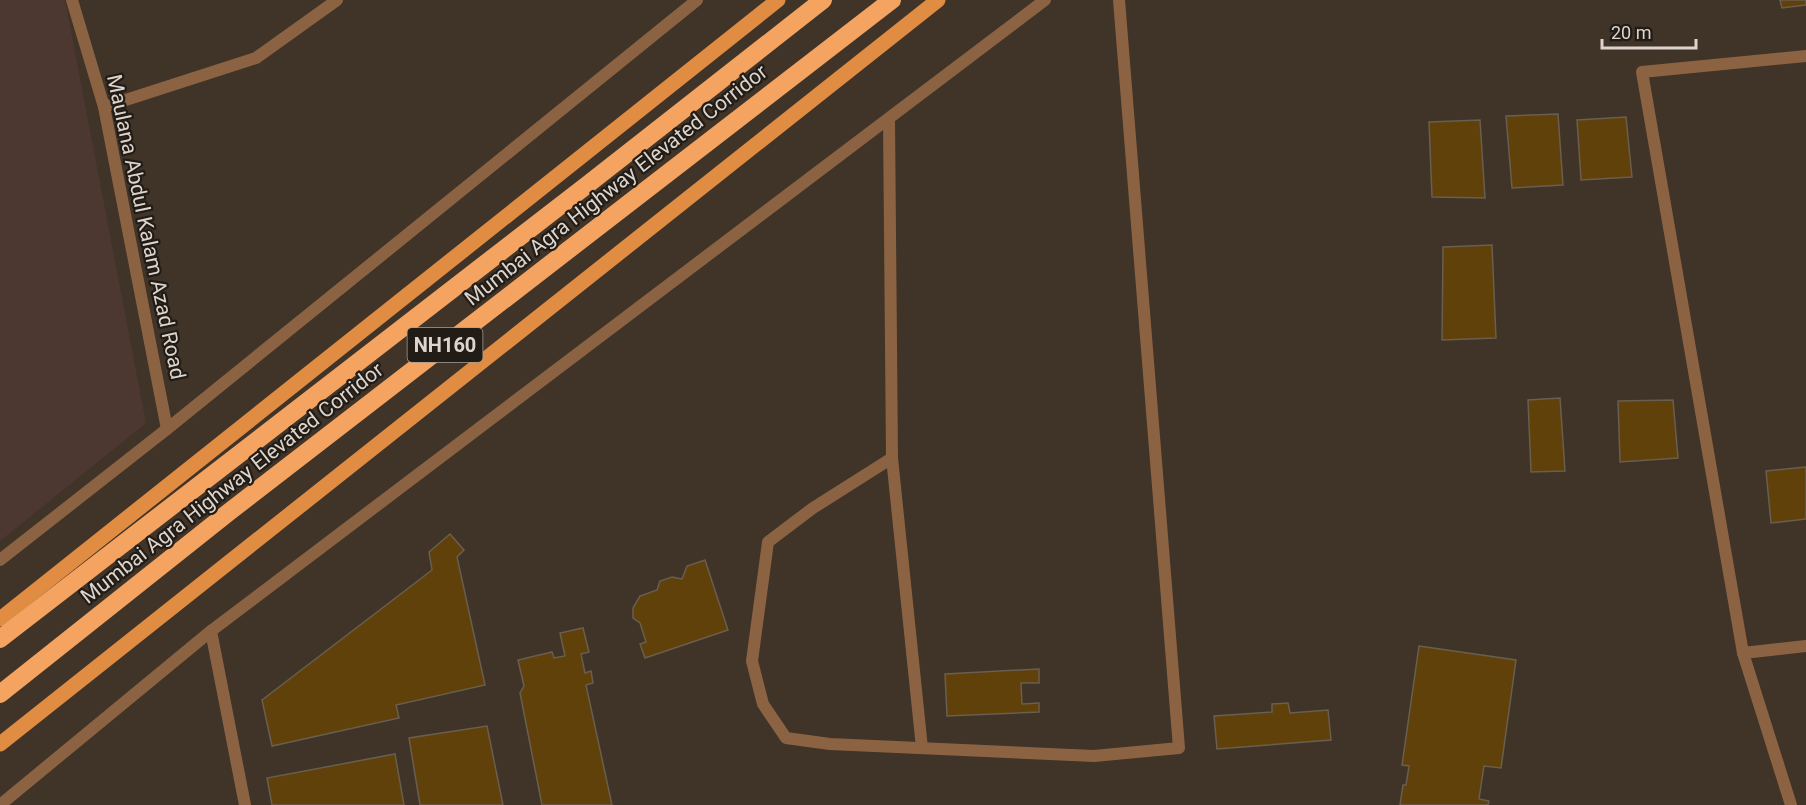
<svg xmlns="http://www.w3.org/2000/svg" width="1806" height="805" font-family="Roboto,sans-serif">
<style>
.commercial{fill:#4c3831}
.building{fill:#61410a;stroke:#695e4f;stroke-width:1.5}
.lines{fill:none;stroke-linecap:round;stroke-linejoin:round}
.minor{stroke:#8c6342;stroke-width:12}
.tertiary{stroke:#8c6342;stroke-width:12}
.primary{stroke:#e08c43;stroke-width:15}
.motorway{stroke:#f4a360;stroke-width:18}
.labels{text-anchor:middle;stroke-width:4.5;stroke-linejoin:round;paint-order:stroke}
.shield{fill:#221c17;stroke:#a59e96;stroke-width:1.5}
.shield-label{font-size:20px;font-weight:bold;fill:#ddd5cd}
.street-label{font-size:21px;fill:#ddd5cd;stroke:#221c17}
</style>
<rect width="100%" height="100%" fill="#403327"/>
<!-- commercial -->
<polygon class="commercial" points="0,0 65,0 146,423 0,541"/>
<!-- building -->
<g class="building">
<polygon points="1780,0 1806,0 1806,5 1782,8"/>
<polygon points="1558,114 1563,185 1512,188 1506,116"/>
<polygon points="1626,117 1632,177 1581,180 1577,120"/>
<polygon points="1480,120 1485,198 1432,197 1429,122"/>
<polygon points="1492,245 1496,338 1442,340 1443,247"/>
<polygon points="1560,398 1565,471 1531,472 1528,400"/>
<polygon points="1673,400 1678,458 1620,462 1618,401"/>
<polygon points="1806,467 1806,519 1771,523 1766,471"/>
<polygon points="450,534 464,550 457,557 485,685 396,705 399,718 272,746 262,700 432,570 429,552"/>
<polygon points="705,560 728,630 645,658 640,644 646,642 640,623 633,618 633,608 640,596 657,590 660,581 672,577 682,579 687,566"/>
<polygon points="583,628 589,652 581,654 585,673 591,671 593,683 586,685 612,805 542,805 520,693 524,686 518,660 552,652 554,658 565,656 560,633"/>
<polygon points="1419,646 1516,660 1501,768 1484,766 1479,799 1489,801 1488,805 1400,805 1403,785 1406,785 1409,766 1402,765"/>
<polygon points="1039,669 1039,683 1021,683 1022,704 1039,703 1039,712 947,716 945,674"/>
<polygon points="1288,703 1290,713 1328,710 1331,740 1217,749 1214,716 1272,712 1272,704"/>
<polygon points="487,726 503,805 420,805 409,738"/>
<polygon points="395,754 404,805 272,805 267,778"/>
</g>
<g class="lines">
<!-- minor -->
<g class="minor">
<polyline points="104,107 256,58 337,0"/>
<polyline points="889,120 892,458 922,748"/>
<polyline points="892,458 813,508 768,542 752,661 763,704 786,738 830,744 1094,756 1179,748 1119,0"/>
<polyline points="1743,653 1806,646"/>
<polyline points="1791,805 1743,653 1642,72 1806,56"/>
</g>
<!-- tertiary -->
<g class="tertiary">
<polyline points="72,0 104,107 167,429"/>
<polyline points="0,560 167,429 697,0"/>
<polyline points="211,631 245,805"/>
<polyline points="0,805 211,631 1045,0"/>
</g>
<!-- primary -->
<g class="primary">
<polyline points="0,619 778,0"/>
<polyline points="0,744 938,0"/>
</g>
<!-- motorway -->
<g class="motorway">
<polyline points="0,639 587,185 823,0"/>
<polyline points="0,694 229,512 892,0"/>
</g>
</g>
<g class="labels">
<!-- shield labels -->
<rect class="shield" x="407.5" y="328" width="75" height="34" rx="4.5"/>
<g class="shield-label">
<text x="445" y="352">NH160</text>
</g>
<!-- street labels -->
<g class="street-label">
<text transform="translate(616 185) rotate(-38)" y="7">Mumbai Agra Highway Elevated Corridor</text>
<text transform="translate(146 227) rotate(78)" y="7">Maulana Abdul Kalam Azad Road</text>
<text transform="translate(232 483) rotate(-38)" y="7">Mumbai Agra Highway Elevated Corridor</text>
</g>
</g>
<!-- scale -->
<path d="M1602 39v9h94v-9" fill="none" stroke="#ddd5cd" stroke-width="3"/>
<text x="1611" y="39" font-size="18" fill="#ddd5cd" stroke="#221c17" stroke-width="4.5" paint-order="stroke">20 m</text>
</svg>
